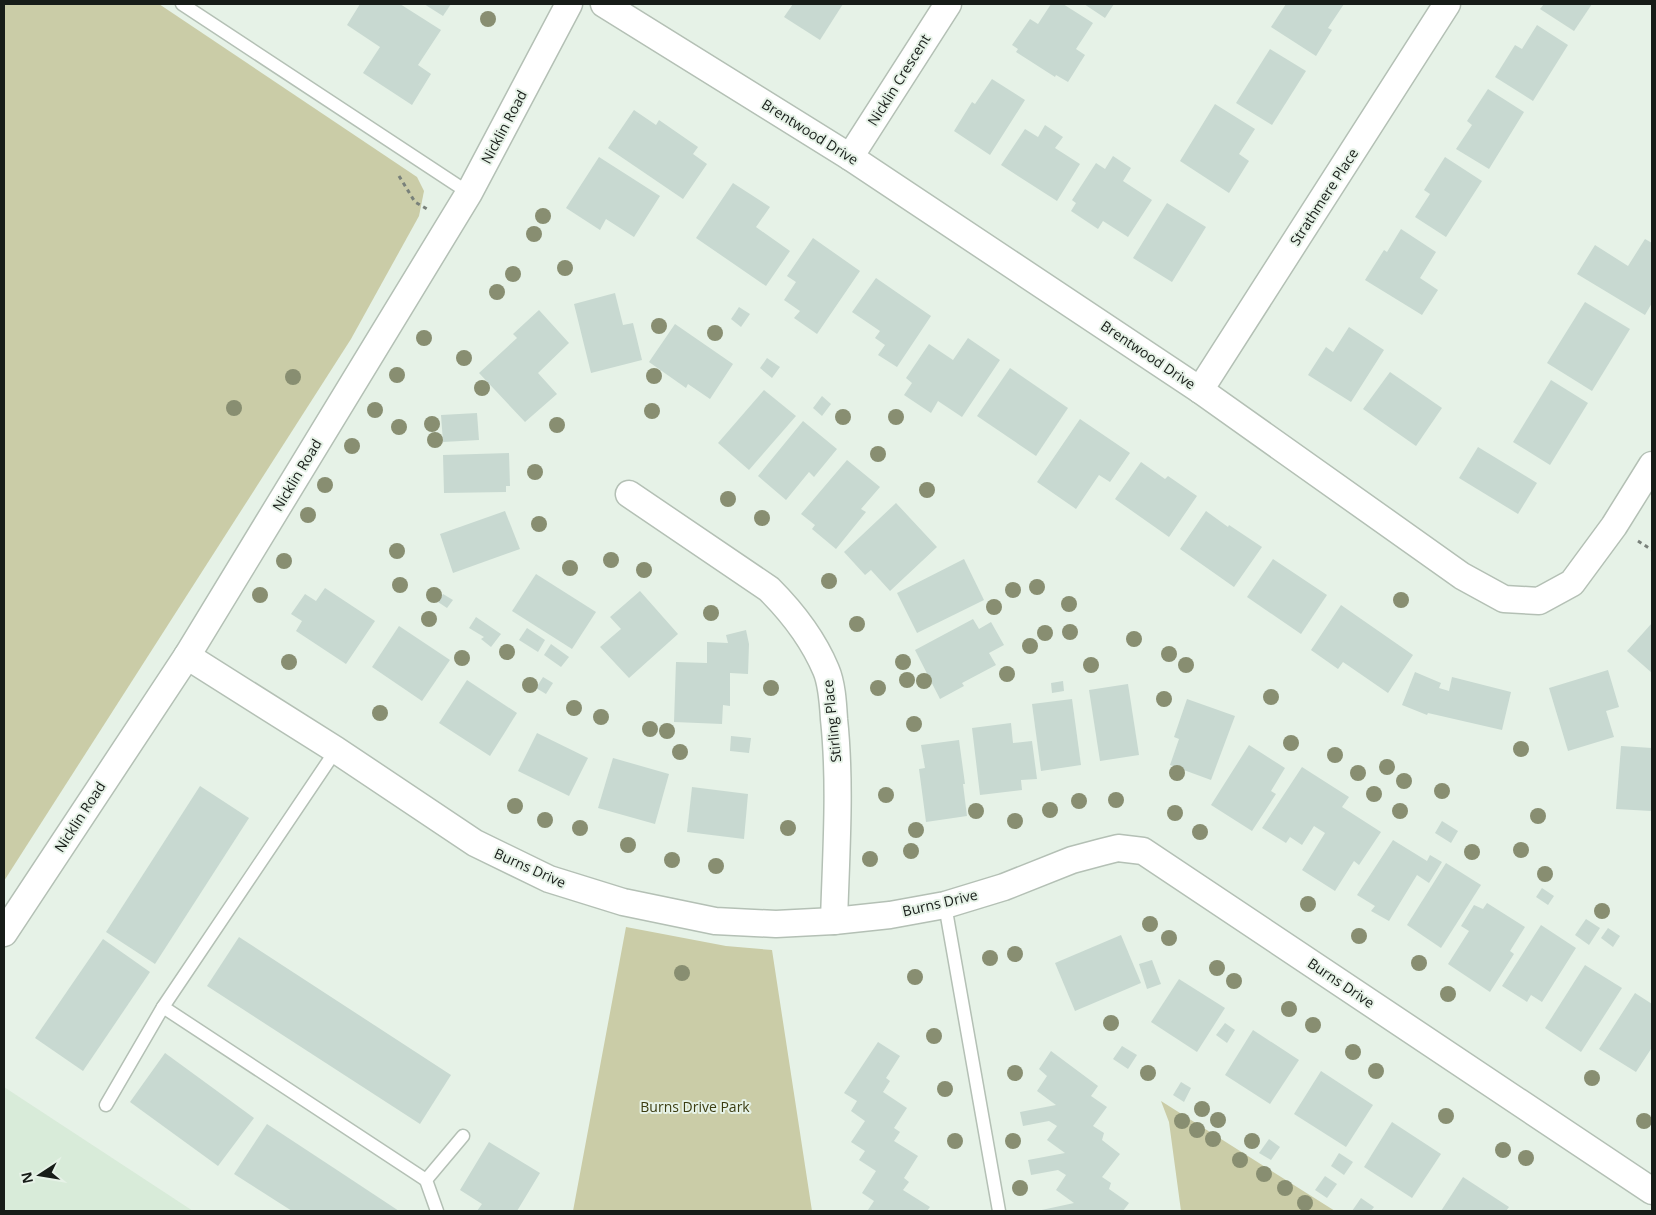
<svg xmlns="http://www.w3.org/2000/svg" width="1656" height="1215" font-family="'Open Sans',sans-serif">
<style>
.built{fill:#d8ebd9}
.green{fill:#cacca7}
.building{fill:#c8d9d1}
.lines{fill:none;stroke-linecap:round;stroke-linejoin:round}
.lane-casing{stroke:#b4c0b5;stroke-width:15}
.street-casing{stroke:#b4c0b5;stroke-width:29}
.path{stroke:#79817a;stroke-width:3;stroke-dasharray:4 4;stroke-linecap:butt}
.lane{stroke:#fff;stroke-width:12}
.street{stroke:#fff;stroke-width:26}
.tree{fill:#888e71}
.labels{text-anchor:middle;stroke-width:4;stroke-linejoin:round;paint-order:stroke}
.street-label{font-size:14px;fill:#171c18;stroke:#e6f2e7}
.park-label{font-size:14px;fill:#3b3c11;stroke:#e6f2e7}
</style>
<rect width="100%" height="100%" fill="#e6f2e7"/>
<!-- built -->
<polygon class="built" points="4,1087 193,1211 4,1211"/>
<!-- green -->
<g class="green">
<polygon points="4,4 159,4 417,177 424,191 419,216 351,339 4,881"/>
<polygon points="626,927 726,946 772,950 812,1211 573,1211"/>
<polygon points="1161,1101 1335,1211 1181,1211 1169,1122"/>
</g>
<!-- building -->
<g class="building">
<polygon points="360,4 400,4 441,30 418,65 431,74 412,105 363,73 380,47 347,25"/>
<polygon points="424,4 451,4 443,16"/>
<polygon points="793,4 843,4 820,40 784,17"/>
<polygon points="1051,4 1063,4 1093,23 1076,49 1085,55 1068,82 1056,75 1055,77 1016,52 1018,49 1012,45 1030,19 1038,24"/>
<polygon points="1084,4 1114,4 1105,18"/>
<polygon points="1286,4 1344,4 1328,28 1332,30 1316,56 1271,27"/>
<polygon points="1544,4 1592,4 1574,31 1540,9"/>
<polygon points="1537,25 1568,45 1533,101 1495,77 1515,45 1522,49"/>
<polygon points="1270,49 1306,71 1272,125 1236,103"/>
<polygon points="992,79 1025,100 990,155 954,131 972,102 975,104"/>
<polygon points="1488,89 1524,112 1489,169 1456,149 1472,125 1467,121"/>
<polygon points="1215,104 1255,129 1239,154 1249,161 1229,193 1180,161"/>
<polygon points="634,110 656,125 659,120 698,147 693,154 707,164 683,199 608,148"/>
<polygon points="1045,125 1063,137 1055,148 1080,164 1057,201 1001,165 1025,129 1038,137"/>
<polygon points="1113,156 1131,168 1123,181 1152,200 1128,237 1103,221 1098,229 1071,211 1076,203 1072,200 1096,163 1105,169"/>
<polygon points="599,157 660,196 634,237 606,219 600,230 566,208"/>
<polygon points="1445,157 1482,181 1446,237 1415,217 1430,194 1424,190"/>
<polygon points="733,183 770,207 756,227 790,251 766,286 696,238"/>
<polygon points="1167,203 1206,227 1172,282 1133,258"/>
<polygon points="1401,229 1436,252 1420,278 1438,290 1422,315 1365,280 1384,250 1387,252"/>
<polygon points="813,238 860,271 817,334 794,318 800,311 784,300 796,282 787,276"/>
<polygon points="1645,239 1652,243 1652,303 1645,315 1577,274 1595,245 1628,266"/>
<polygon points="876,278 931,316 897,367 878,355 885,345 875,338 880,331 852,312"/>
<polygon points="615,293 623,325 633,323 642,360 591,373 574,304"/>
<polygon points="1585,302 1630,329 1592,391 1547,363"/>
<polygon points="739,307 750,314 741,327 731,319"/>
<polygon points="539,310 569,343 538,373 557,394 525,422 479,373 517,338 513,334"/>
<polygon points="675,324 733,364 710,399 688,384 686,388 649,362"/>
<polygon points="1349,327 1384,350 1351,402 1308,375 1326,347 1333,352"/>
<polygon points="968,338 1000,360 962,417 938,401 931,413 904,395 912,383 906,378 929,344 953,360"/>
<polygon points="767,358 780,367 772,378 760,368"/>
<polygon points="1010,368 1068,408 1036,456 977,416"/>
<polygon points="1390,372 1442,408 1416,446 1363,409"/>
<polygon points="1551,380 1588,403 1550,465 1513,442"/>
<polygon points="764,390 796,416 749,470 718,443"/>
<polygon points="822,396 831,404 822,416 813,408"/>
<polygon points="477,413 479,440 443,442 441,415"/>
<polygon points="1080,419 1130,453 1110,482 1099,475 1076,509 1037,482"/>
<polygon points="803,421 837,449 814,477 809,472 786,500 758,476"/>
<polygon points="1478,447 1537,483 1518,514 1459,478"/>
<polygon points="509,453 510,486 506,486 506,492 444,493 443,455"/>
<polygon points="847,460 880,487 861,509 866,512 836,549 812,529 815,525 801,514"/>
<polygon points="1141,462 1165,479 1168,476 1197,496 1169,537 1115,499"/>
<polygon points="896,503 937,547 890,591 871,570 865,575 844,552"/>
<polygon points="505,511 520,549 453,573 440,534"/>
<polygon points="1206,511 1228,527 1229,525 1262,547 1234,587 1180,549"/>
<polygon points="964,559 984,600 917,633 897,593"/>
<polygon points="1273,559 1327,595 1301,634 1247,597"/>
<polygon points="536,574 596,612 572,649 512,611"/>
<polygon points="325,588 375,621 346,664 296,631 302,621 291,614 305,594 316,601"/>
<polygon points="640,591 678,634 629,678 600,647 621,629 610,617"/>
<polygon points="443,594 453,600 447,608 438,602"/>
<polygon points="1341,605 1413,655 1388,693 1343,662 1338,669 1311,650"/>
<polygon points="476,617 501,634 491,647 481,639 484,637 469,628"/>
<polygon points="973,619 979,629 991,622 1004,645 989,653 996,665 962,683 964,686 940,699 915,650"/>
<polygon points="1652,623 1652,673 1627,651"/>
<polygon points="399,626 450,660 422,701 372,667"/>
<polygon points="527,628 545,640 538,652 519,640"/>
<polygon points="746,630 749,644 748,674 730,673 730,706 723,705 722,724 674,722 676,662 707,663 707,642 728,643 726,635"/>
<polygon points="551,644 569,657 561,667 544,655"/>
<polygon points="1608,670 1619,707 1606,711 1614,737 1568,751 1549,688"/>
<polygon points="1415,672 1441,683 1439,688 1449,691 1452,677 1511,692 1502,730 1428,713 1427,715 1402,705"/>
<polygon points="543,677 553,683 546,694 536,688"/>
<polygon points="467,680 517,713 490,756 439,723"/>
<polygon points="1063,681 1064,691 1052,693 1051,683"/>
<polygon points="1128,684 1139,755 1100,761 1089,690"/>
<polygon points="1072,699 1081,765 1041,771 1032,704"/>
<polygon points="1187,699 1235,716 1211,780 1170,765 1179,739 1174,737"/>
<polygon points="1011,723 1013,743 1032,741 1037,779 1021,780 1022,790 980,795 972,728"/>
<polygon points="537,733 588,758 569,796 518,771"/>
<polygon points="731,736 751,738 749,753 730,751"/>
<polygon points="959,740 965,784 963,784 967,816 926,822 919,769 925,768 921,745"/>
<polygon points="1249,745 1285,768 1271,791 1276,794 1252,831 1211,805"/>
<polygon points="1621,746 1652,748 1651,811 1616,809"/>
<polygon points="613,758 669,774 655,824 598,808"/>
<polygon points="1302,767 1349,797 1342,807 1381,832 1359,865 1354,861 1335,891 1302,870 1325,833 1314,826 1302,845 1290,837 1286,843 1262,828"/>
<polygon points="200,786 249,818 155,964 106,932"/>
<polygon points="692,787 748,794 744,839 687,832"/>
<polygon points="1442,821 1458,831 1451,843 1435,833"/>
<polygon points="1393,840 1427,861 1430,855 1442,862 1429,883 1417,875 1389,921 1371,911 1375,906 1357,895"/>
<polygon points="1446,863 1481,885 1441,948 1407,925"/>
<polygon points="1542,888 1554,896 1548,905 1536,897"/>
<polygon points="1487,903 1525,927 1510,951 1514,954 1490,992 1448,964 1469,931 1461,926 1474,905 1483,909"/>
<polygon points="1586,919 1600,928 1589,945 1575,935"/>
<polygon points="1541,925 1576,948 1542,1002 1531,995 1527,1002 1502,986"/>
<polygon points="1608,928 1620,936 1613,947 1601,938"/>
<polygon points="1121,935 1141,983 1075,1011 1055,963"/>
<polygon points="239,937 451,1075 420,1124 207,986"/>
<polygon points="103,939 150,972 83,1071 35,1038"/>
<polygon points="1152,960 1161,984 1147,989 1139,964"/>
<polygon points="1585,965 1622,988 1581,1052 1545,1028"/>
<polygon points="1179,979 1225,1008 1197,1052 1151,1022"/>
<polygon points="1635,993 1652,1004 1652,1050 1651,1049 1636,1072 1599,1049"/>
<polygon points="1225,1023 1235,1030 1227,1043 1216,1035"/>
<polygon points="1253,1030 1299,1060 1270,1104 1225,1075"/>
<polygon points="878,1042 900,1056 886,1078 890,1081 883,1092 907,1108 894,1128 900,1132 894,1141 918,1156 904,1178 909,1182 903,1190 930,1207 927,1211 870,1211 868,1210 874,1201 862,1193 876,1171 859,1160 865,1151 851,1142 865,1121 851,1111 857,1101 844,1093"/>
<polygon points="1122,1046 1137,1055 1128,1069 1113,1059"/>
<polygon points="1051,1051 1098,1086 1091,1096 1107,1107 1093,1126 1104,1133 1102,1140 1120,1154 1102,1177 1111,1183 1109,1189 1129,1203 1123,1211 1037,1211 1074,1203 1056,1190 1066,1175 1058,1170 1031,1175 1028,1160 1065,1153 1047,1140 1057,1126 1049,1121 1023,1126 1020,1112 1056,1105 1037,1091 1047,1076 1039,1069"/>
<polygon points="165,1053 254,1118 218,1166 130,1102"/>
<polygon points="1321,1071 1373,1105 1346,1147 1294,1114"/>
<polygon points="1181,1082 1191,1088 1184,1102 1173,1095"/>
<polygon points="1392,1122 1441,1154 1412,1198 1364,1167"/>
<polygon points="267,1124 340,1172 399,1211 292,1211 234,1174"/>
<polygon points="1269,1139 1280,1147 1271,1160 1259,1153"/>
<polygon points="489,1142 540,1173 517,1211 477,1211 482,1204 460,1190"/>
<polygon points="1339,1153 1353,1162 1344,1175 1331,1166"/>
<polygon points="1325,1176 1337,1184 1327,1198 1315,1190"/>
<polygon points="1463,1177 1509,1207 1506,1211 1441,1211"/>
<polygon points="1361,1198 1374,1207 1371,1211 1352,1211"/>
</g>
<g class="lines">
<!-- lane casing -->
<g class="lane-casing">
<g id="lane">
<polyline points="182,4 469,193"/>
<polyline points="945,905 999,1211"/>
<polyline points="163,1007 426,1180"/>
<polyline points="106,1105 163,1007 336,750"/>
<polyline points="437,1211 426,1180 463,1136"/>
</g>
</g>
<!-- street casing -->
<g class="street-casing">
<g id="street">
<polyline points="604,4 850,157 1200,390 1462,576 1504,599 1539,601 1572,583 1614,526 1652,465"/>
<polyline points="850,157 948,4"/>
<polyline points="1200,390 1447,4"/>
<path d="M629 494 769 589C792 612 813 639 826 670 832 684 833 703 834 719 841 785 836 854 834 921"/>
<polyline points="187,656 336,750 475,843 549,879 623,902 715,921 776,924 834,921 890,915 945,905 1004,887 1072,860 1102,852 1118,848 1143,851 1652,1191"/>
<polyline points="4,933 187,656 469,193 569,4"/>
</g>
</g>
<!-- path -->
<g class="path">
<polyline points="399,176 415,202 427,209"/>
<polyline points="1638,541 1652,550"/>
</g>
<!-- lane -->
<use href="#lane" class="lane"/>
<!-- street -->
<use href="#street" class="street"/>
</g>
<!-- trees -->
<g class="tree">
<circle cx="488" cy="19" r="8"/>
<circle cx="543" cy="216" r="8"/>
<circle cx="534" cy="234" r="8"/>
<circle cx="565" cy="268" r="8"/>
<circle cx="513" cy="274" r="8"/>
<circle cx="497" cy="292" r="8"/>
<circle cx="659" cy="326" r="8"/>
<circle cx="715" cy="333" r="8"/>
<circle cx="424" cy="338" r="8"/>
<circle cx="464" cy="358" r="8"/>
<circle cx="397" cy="375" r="8"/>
<circle cx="654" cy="376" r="8"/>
<circle cx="293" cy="377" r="8"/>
<circle cx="482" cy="388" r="8"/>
<circle cx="234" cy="408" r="8"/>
<circle cx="375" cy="410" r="8"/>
<circle cx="652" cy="411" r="8"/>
<circle cx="843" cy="417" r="8"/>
<circle cx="896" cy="417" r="8"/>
<circle cx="432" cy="424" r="8"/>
<circle cx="557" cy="425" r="8"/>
<circle cx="399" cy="427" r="8"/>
<circle cx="435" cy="440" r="8"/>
<circle cx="352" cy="446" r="8"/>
<circle cx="878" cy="454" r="8"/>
<circle cx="535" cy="472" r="8"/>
<circle cx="325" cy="485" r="8"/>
<circle cx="927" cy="490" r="8"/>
<circle cx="728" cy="499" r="8"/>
<circle cx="308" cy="515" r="8"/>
<circle cx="762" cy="518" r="8"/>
<circle cx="539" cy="524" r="8"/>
<circle cx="397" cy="551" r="8"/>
<circle cx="611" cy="560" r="8"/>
<circle cx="284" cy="561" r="8"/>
<circle cx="570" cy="568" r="8"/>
<circle cx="644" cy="570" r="8"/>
<circle cx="829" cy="581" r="8"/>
<circle cx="400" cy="585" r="8"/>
<circle cx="1037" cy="587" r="8"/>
<circle cx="1013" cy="590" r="8"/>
<circle cx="260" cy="595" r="8"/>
<circle cx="434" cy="595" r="8"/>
<circle cx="1401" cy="600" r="8"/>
<circle cx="1069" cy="604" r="8"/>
<circle cx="994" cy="607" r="8"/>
<circle cx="711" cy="613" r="8"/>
<circle cx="429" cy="619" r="8"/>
<circle cx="857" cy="624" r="8"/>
<circle cx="1070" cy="632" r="8"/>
<circle cx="1045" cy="633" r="8"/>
<circle cx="1134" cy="639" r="8"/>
<circle cx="1030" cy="646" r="8"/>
<circle cx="507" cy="652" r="8"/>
<circle cx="1169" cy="654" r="8"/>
<circle cx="462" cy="658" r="8"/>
<circle cx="289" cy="662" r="8"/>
<circle cx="903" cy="662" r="8"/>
<circle cx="1091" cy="665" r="8"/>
<circle cx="1186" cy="665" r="8"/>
<circle cx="1007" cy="674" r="8"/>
<circle cx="907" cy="680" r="8"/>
<circle cx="924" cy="681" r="8"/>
<circle cx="530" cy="685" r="8"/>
<circle cx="771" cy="688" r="8"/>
<circle cx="878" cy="688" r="8"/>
<circle cx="1271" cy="697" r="8"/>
<circle cx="1164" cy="699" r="8"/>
<circle cx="574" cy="708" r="8"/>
<circle cx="380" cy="713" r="8"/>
<circle cx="601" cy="717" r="8"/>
<circle cx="914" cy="724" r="8"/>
<circle cx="650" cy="729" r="8"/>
<circle cx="667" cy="731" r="8"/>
<circle cx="1291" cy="743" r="8"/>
<circle cx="1521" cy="749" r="8"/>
<circle cx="680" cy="752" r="8"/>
<circle cx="1335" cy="755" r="8"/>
<circle cx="1387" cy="767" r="8"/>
<circle cx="1177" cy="773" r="8"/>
<circle cx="1358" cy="773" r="8"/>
<circle cx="1404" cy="781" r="8"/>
<circle cx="1442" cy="791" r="8"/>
<circle cx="1374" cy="794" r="8"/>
<circle cx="886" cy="795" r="8"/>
<circle cx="1116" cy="800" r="8"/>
<circle cx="1079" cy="801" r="8"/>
<circle cx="515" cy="806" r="8"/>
<circle cx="1050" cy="810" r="8"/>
<circle cx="976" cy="811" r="8"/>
<circle cx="1400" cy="811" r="8"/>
<circle cx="1175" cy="813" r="8"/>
<circle cx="1538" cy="816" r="8"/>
<circle cx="545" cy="820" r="8"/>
<circle cx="1015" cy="821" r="8"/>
<circle cx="580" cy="828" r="8"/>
<circle cx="788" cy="828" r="8"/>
<circle cx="916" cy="830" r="8"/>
<circle cx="1200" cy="832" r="8"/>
<circle cx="628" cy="845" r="8"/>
<circle cx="1521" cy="850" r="8"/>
<circle cx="911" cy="851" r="8"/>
<circle cx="1472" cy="852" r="8"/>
<circle cx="870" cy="859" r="8"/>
<circle cx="672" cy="860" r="8"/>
<circle cx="716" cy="866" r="8"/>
<circle cx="1545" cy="874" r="8"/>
<circle cx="1308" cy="904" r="8"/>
<circle cx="1602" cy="911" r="8"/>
<circle cx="1150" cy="924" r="8"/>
<circle cx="1359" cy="936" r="8"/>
<circle cx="1169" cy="938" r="8"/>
<circle cx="1015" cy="954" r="8"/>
<circle cx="990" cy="958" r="8"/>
<circle cx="1419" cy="963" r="8"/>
<circle cx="1217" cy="968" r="8"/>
<circle cx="682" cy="973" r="8"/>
<circle cx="915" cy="977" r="8"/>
<circle cx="1234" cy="981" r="8"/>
<circle cx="1448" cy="994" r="8"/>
<circle cx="1289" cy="1009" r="8"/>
<circle cx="1111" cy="1023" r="8"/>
<circle cx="1313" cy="1025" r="8"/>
<circle cx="934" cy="1036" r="8"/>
<circle cx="1353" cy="1052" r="8"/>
<circle cx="1376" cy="1071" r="8"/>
<circle cx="1015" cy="1073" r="8"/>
<circle cx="1148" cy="1073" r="8"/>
<circle cx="1592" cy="1078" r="8"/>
<circle cx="945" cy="1089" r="8"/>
<circle cx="1202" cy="1109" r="8"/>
<circle cx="1446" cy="1116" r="8"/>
<circle cx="1218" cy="1120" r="8"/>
<circle cx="1182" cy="1121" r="8"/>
<circle cx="1644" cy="1121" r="8"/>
<circle cx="1197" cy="1130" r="8"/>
<circle cx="1213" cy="1139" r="8"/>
<circle cx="955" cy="1141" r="8"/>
<circle cx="1013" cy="1141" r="8"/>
<circle cx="1252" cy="1141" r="8"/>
<circle cx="1503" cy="1150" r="8"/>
<circle cx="1526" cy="1158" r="8"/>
<circle cx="1240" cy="1160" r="8"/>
<circle cx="1264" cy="1174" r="8"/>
<circle cx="1020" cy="1188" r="8"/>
<circle cx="1285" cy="1188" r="8"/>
<circle cx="1305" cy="1203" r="8"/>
</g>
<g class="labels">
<!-- street labels -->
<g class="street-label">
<text transform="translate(899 80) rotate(-58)" y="5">Nicklin Crescent</text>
<text transform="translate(504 127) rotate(-62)" y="5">Nicklin Road</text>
<text transform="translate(810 132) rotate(32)" y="5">Brentwood Drive</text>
<text transform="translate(1324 197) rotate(-57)" y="5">Strathmere Place</text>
<text transform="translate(1148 355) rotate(34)" y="5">Brentwood Drive</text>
<text transform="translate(297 475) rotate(-59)" y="5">Nicklin Road</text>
<text transform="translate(832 721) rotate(-96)" y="5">Stirling Place</text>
<text transform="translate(80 817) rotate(-57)" y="5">Nicklin Road</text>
<text transform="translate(530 868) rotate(24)" y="5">Burns Drive</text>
<text transform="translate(940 903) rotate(-13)" y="5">Burns Drive</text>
<text transform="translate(1341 983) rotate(34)" y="5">Burns Drive</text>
</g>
<!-- park labels -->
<g class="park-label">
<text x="695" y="1112">Burns Drive Park</text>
</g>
</g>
<!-- border -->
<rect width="1656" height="1215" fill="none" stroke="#171c18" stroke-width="10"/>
<!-- north arrow -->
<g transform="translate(40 1175) rotate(258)" stroke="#e6f2e7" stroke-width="4" paint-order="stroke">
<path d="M0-4L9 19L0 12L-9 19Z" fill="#171c18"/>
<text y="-8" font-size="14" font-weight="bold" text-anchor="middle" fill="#171c18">N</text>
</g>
</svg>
